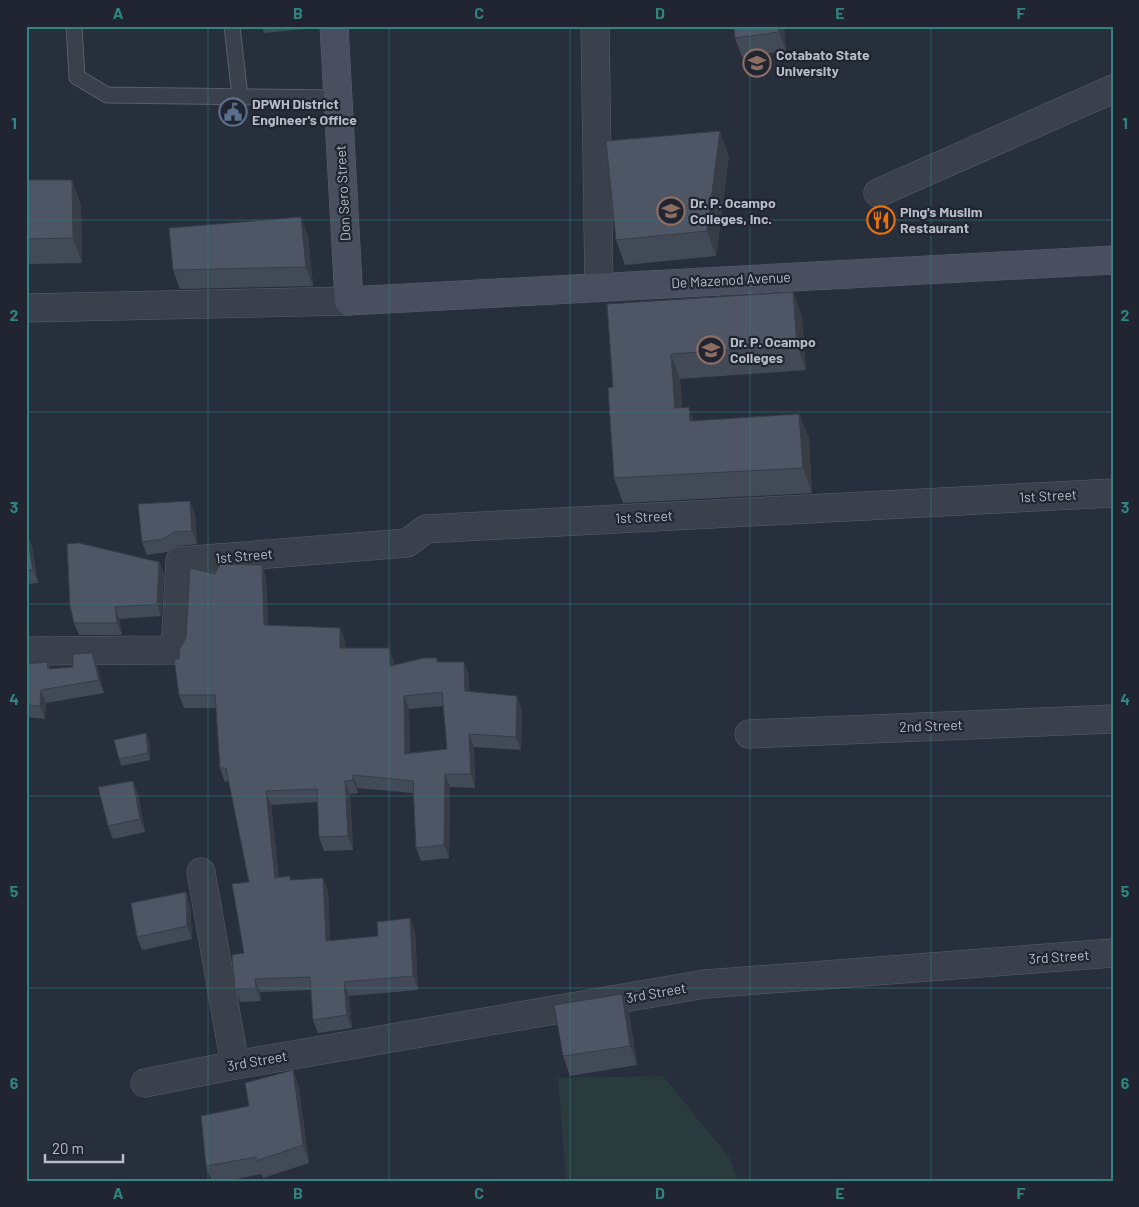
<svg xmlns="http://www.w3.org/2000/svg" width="1139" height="1207" font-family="Barlow,sans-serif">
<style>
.green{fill:#2a3b3e}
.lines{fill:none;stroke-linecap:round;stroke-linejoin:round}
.service-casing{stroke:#595e6a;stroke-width:17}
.minor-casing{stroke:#595e6a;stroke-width:29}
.secondary-casing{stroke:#595e6a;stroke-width:29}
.service{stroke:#3b414c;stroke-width:15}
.minor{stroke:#3b414c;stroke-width:28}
.secondary{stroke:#4a4f5f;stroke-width:28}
.wall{fill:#434a57;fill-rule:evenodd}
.shaded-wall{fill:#373c47}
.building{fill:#4e5665;stroke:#373c47;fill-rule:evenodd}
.grid{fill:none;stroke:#318480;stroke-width:1;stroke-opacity:0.55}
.labels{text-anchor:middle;stroke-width:4.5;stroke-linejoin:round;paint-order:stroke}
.poi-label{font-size:14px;font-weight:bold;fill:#b7bcc7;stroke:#202531;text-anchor:start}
.street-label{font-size:14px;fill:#b7bcc7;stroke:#202531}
.neatline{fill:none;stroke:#318480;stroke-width:2}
.grid-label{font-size:16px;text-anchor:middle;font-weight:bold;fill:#318480}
</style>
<rect width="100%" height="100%" fill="#272e3c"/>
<!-- green -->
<polygon class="green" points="663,1076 729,1157 738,1181 566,1181 558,1078"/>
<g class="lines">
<!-- service casing -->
<g class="service-casing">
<g id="service">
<polyline points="74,26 77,77 107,95 338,98"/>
<polyline points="232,26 240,97"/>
</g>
</g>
<!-- minor casing -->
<g class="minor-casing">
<g id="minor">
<polyline points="595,26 599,287"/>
<polyline points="878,193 1113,89"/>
<polyline points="26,308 349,301"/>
<polyline points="26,651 175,650 180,561 407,543 426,529 1113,493"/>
<polyline points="749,734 1113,719"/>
<polyline points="201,872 235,1065"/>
<polyline points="145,1083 235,1065 705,984 1113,953"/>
</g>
</g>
<!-- secondary casing -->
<g class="secondary-casing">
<polyline id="secondary" points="334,26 349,301 1113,260"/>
</g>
<!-- service -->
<use href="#service" class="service"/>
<!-- minor -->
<use href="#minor" class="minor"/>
<!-- secondary -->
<use href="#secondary" class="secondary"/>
</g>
<!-- wall -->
<g class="wall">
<polygon points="262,26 315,26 316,28 264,33"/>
<polygon points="784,26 786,51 742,57 735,38"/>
<polygon points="729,156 716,256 625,265 616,240"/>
<polygon points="26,180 72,180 81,205 82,263 26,264"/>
<polygon points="308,236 313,286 180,289 173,270"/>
<polygon points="793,292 802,317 806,370 680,379 682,407 694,421 799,414 809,439 812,493 623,503 614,478 613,387 607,304"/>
<polygon points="195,514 197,544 178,546 167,552 147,555 142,542"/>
<polygon points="26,533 27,533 32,546 38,583 26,584"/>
<polygon points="159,562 164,574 161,616 119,619 122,635 79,635 74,623"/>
<path d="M262 565 266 578 268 625 340 628 345 641V648L394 661V665L439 662 469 675V691L522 709 521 750 474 747 475 788 450 787 449 858 421 861 416 848 413 793 358 788V793L350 794 353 850 324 851 319 837 318 802 271 805 279 877 290 876 291 880 328 891 330 941 378 936 415 931 418 990 349 996 352 1028 318 1033 313 1020 311 990 260 992 261 1001 240 1002 235 989 244 953 249 882 229 781 225 782 220 768 216 708H184L179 695V659L186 638 215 574ZM443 706 447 749 410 753 409 709Z"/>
<polygon points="47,662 50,669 97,666 104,693 46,703 45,719 26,717 26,664"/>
<polygon points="146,733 149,740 150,760 121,766 119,759"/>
<polygon points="133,781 138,794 145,832 113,839 108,826"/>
<polygon points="186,892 190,905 192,939 142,950 137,937"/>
<polygon points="622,994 629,1013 637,1065 570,1076 563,1056"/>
<polygon points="293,1070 299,1088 309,1163 263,1178 261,1174 227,1181 212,1181 206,1166 249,1106"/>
</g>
<!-- shaded-wall -->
<g class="shaded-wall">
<polygon points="778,26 784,26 786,51 779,32"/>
<polygon points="720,131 729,156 716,256 707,231"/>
<polygon points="72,180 81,205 82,263 73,238"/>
<polygon points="301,217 308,236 313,286 306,267"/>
<polygon points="793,292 802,317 806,370 797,345"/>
<polygon points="671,354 680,379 684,433 675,408"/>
<polygon points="689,407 698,432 690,421"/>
<polygon points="799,414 809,439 812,493 803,468"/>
<polygon points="190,501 195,514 197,544 192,531"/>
<polygon points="27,533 32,546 38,583 33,570"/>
<polygon points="159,562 164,574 161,616 157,604"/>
<polygon points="262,565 266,578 269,638 264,625"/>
<polygon points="115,607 119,619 122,635 117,623"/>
<polygon points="340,628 345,641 345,661 340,648"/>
<polygon points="389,648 394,661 394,679 390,666"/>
<polygon points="92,653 97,666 104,693 99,680"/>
<polygon points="464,662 469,675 470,704 465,691"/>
<polygon points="41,690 46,703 45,719 40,706"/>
<polygon points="404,696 409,709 410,767 405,754"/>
<polygon points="517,696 522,709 521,750 516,737"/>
<polygon points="146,733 149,740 150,760 148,753"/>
<polygon points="469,734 474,747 475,788 471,774"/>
<polygon points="445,774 450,787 449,858 444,845"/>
<polygon points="353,775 358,788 358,793 353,780"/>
<polygon points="133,781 138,794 145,832 140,819"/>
<polygon points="345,781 350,794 353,850 348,836"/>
<polygon points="266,791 271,805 280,891 275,878"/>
<polygon points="323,878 328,891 331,954 326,941"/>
<polygon points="186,892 190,905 192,939 187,926"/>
<polygon points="410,918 415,931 418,990 413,976"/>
<polygon points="255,979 260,992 261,1001 256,988"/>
<polygon points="344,982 349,996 352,1028 347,1015"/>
<polygon points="622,994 629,1013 637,1065 630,1046"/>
<polygon points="293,1070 299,1088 309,1163 303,1145"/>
</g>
<!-- building -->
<g class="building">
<polygon points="734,26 778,26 779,32 735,38"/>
<polygon points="720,131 707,231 616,240 606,141"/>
<polygon points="26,180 72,180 73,238 26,239"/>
<polygon points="301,217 306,267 173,270 169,228"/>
<polygon points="793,292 797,345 671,354 675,408 689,407 690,421 799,414 803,468 614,478 608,388 613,387 607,304"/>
<polygon points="190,501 192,531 174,532 163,539 142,542 138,504"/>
<polygon points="26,533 27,533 33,570 26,570"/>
<polygon points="79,543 159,562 157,604 115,607 117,623 74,623 70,606 67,544"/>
<path d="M220 564 262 565 264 625 340 628V648H389L390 666 424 658H437V662H464L465 691 517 696 516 737 469 734 471 774H445L444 845 416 848 413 781 353 775V780L345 781 348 836 319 837 317 789 266 791 275 878 290 876V880L323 878 326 941 378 936 377 922 410 918 413 976 344 982 347 1015 313 1020 310 977 255 979 256 988 235 989 232 955 244 953 232 884 249 882 226 768H220L215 695H179L174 659H179V650L186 638 190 568 215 574ZM442 692 447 749 405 754 404 696Z"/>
<polygon points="92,653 99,680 41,690 40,706 26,705 26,664 47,662 48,669 73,667 73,654"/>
<polygon points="146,733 148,753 119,759 114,740"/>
<polygon points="133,781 140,819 108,826 98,787"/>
<polygon points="186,892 187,926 137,937 131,903"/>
<polygon points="622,994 630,1046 563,1056 554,1005"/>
<polygon points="293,1070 303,1145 256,1161 256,1157 206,1166 201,1116 249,1106 245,1083"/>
</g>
<!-- grid -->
<path class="grid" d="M208 26V1181M389 26V1181M570 26V1181M750 26V1181M931 26V1181M26 220H1113M26 412H1113M26 604H1113M26 796H1113M26 988H1113"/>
<!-- icons -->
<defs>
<g id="university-ring" transform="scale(1.4375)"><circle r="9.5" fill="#202531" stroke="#8d6e63" stroke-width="1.5"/><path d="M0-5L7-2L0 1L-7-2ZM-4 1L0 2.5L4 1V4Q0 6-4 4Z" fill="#8d6e63"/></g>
<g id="civic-ring" transform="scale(1.4375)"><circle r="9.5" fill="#202531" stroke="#5c6f8a" stroke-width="1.5"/><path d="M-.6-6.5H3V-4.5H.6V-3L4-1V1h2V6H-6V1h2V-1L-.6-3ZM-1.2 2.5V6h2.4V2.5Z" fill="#5c6f8a"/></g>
<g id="restaurant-ring" transform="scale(1.4375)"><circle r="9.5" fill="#202531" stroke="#e8710a" stroke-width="1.5"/><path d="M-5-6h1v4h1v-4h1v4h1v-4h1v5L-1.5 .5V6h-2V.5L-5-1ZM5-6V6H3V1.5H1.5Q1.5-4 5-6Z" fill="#e8710a"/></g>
</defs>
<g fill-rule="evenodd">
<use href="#university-ring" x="757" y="63"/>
<use href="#civic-ring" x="233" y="112"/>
<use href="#university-ring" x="671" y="211"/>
<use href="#restaurant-ring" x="881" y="220"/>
<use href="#university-ring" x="711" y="350"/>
</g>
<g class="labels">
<!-- poi labels -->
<g class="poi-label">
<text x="776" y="60">Cotabato State<tspan x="776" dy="16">University</tspan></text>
<text x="252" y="109">DPWH District<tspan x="252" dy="16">Engineer's Office</tspan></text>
<text x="690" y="208">Dr. P. Ocampo<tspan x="690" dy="16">Colleges, Inc.</tspan></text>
<text x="900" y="217">Ping's Muslim<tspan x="900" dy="16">Restaurant</tspan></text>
<text x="730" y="347">Dr. P. Ocampo<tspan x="730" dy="16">Colleges</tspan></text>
</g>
<!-- street labels -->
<g class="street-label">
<text transform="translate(343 193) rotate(-93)" y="5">Don Sero Street</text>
<text transform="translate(731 280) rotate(-3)" y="5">De Mazenod Avenue</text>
<text transform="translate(1048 496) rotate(-3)" y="5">1st Street</text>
<text transform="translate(644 517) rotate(-3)" y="5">1st Street</text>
<text transform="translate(244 556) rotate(-5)" y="5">1st Street</text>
<text transform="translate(931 726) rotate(-2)" y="5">2nd Street</text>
<text transform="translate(1059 957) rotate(-4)" y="5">3rd Street</text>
<text transform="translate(656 993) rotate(-10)" y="5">3rd Street</text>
<text transform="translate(257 1061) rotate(-10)" y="5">3rd Street</text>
</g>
</g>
<!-- border -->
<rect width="1139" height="1207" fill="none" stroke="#202531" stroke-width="55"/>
<!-- scale -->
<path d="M45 1154v8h78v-8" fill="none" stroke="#b7bcc7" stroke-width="2.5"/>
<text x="52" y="1154" font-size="15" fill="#b7bcc7" stroke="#202531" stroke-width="4" paint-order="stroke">20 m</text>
<rect x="28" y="28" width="1084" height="1152" class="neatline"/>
<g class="grid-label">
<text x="118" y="19">A</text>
<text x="298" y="19">B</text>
<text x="479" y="19">C</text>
<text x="660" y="19">D</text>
<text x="840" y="19">E</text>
<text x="1021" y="19">F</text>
<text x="14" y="129">1</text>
<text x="1125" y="129">1</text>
<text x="14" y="321">2</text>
<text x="1125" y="321">2</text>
<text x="14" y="513">3</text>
<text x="1125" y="513">3</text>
<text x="14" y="705">4</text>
<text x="1125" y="705">4</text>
<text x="14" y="897">5</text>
<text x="1125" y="897">5</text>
<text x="14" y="1089">6</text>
<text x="1125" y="1089">6</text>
<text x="118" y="1199">A</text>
<text x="298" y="1199">B</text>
<text x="479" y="1199">C</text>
<text x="660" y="1199">D</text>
<text x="840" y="1199">E</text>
<text x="1021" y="1199">F</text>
</g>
</svg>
